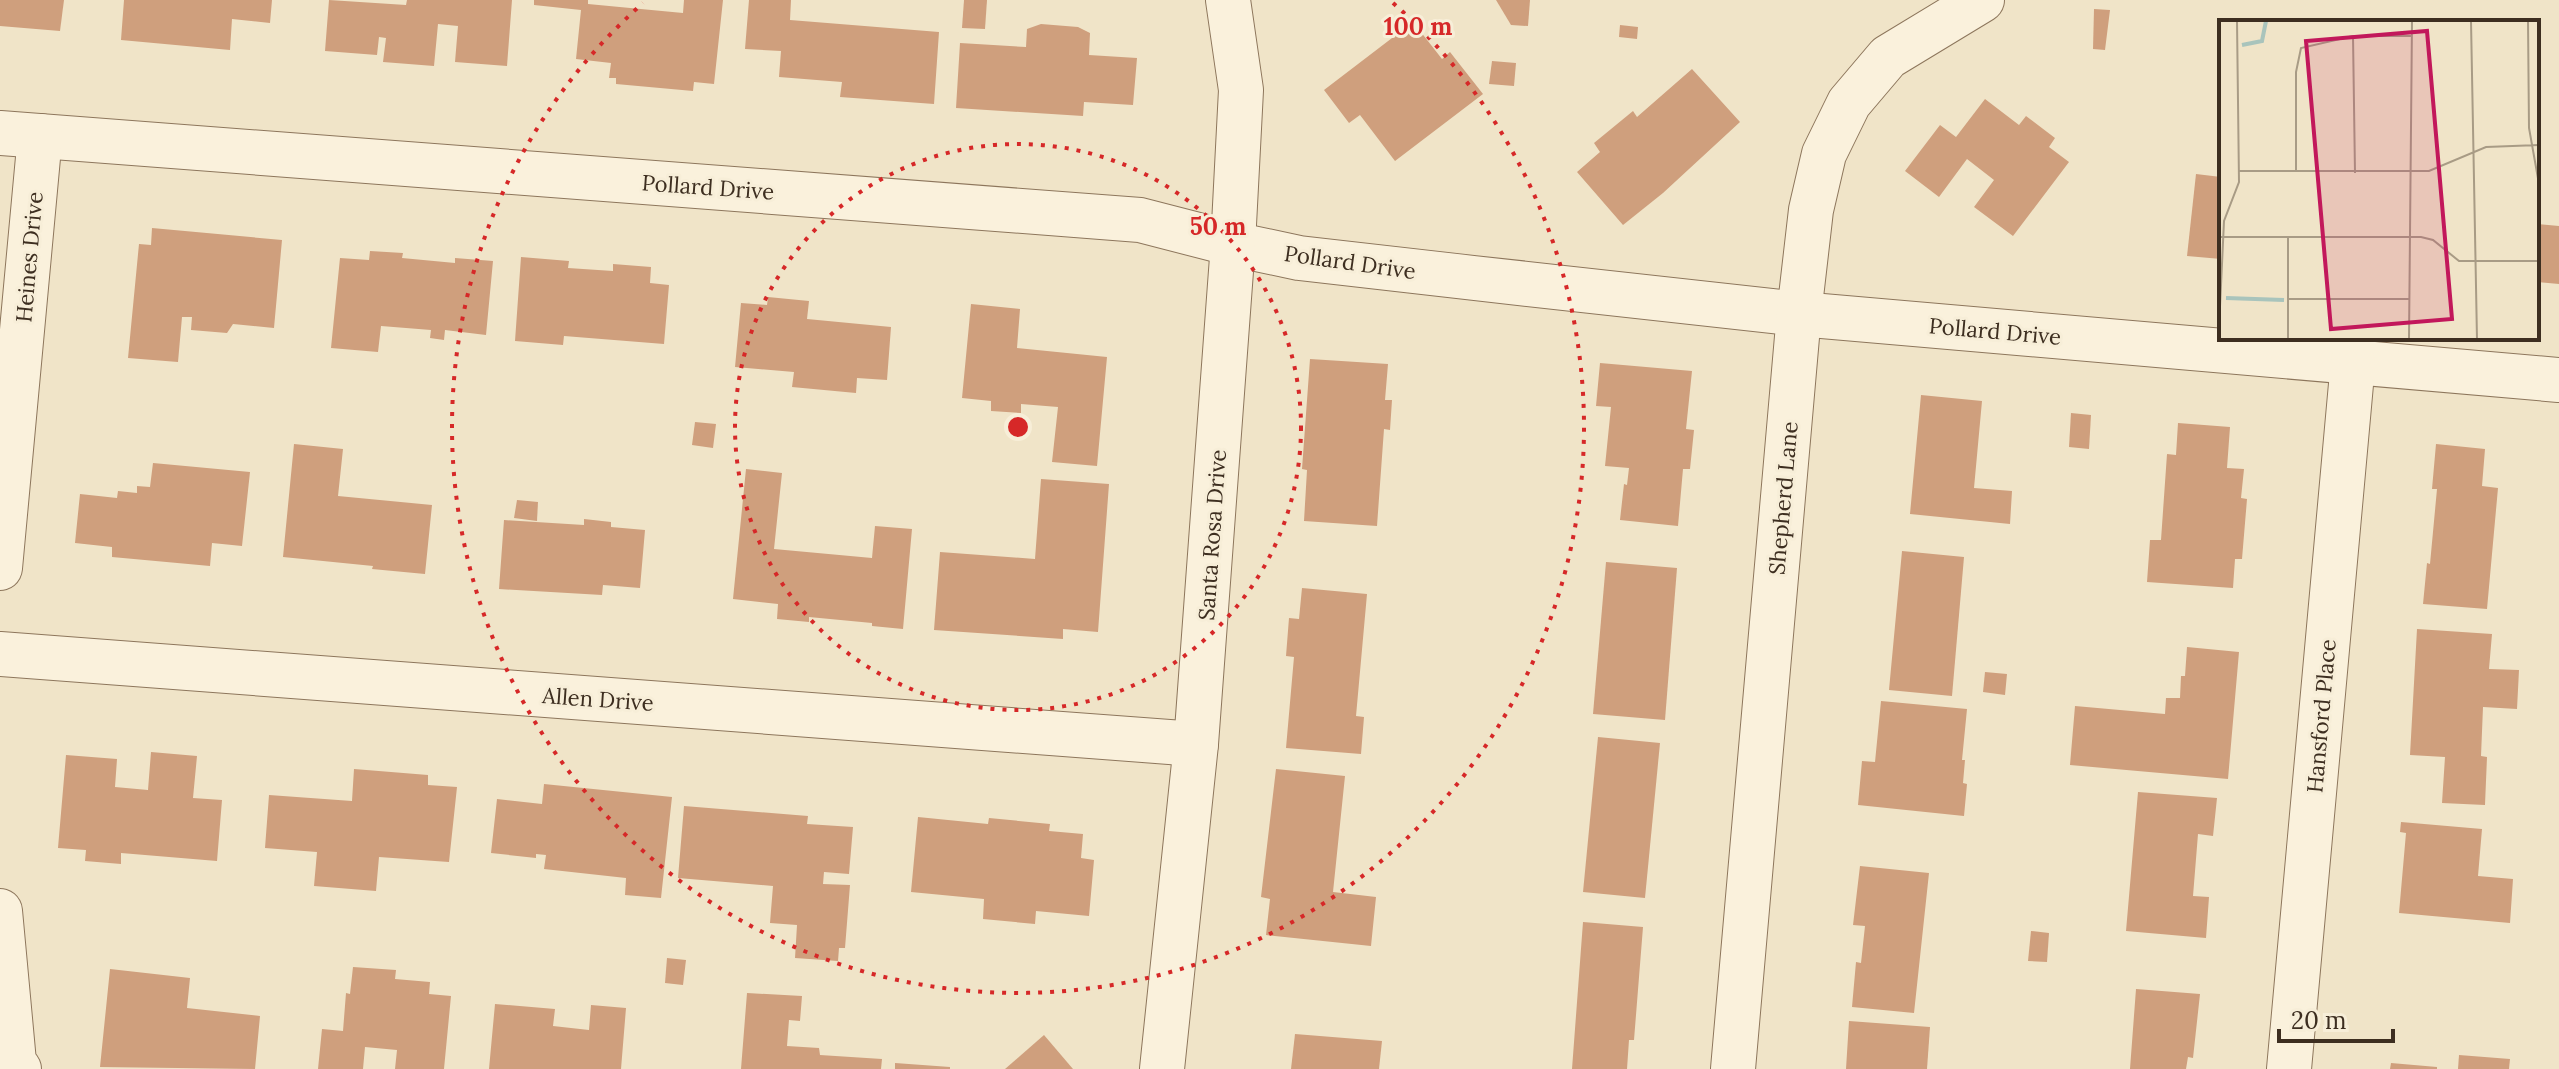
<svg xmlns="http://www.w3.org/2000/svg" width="2559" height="1069" font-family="Lora,serif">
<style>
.building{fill:#cf9f7d}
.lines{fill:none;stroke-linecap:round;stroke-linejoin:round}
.minor-casing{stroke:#8d765c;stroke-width:46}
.minor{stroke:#faf1dc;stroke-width:44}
.ring{fill:none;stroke:#d62828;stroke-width:4;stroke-dasharray:4 8}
.labels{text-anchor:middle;stroke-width:6;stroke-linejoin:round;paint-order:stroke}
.street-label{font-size:22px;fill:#3d2e20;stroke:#f7eed8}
.inset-river{fill:none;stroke:#a9c4bc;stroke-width:4}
.inset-road{fill:none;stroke:#a89b85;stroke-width:2}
.view{fill:#c2185b;fill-opacity:0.15;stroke:#c2185b;stroke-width:4}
.inset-edge{fill:none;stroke:#3d2e20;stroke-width:4}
.centre{fill:#d62828;stroke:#f7eed8;stroke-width:4}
.ring-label{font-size:24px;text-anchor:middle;font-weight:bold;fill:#d62828;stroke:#f7eed8;stroke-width:6;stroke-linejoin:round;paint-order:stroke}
</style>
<rect width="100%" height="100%" fill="#f0e4c8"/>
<!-- building -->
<g class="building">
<polygon points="0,0 64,0 60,31 0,26"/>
<polygon points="124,0 272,0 270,23 232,19 230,50 121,40"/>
<polygon points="329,0 406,5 407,0 512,0 507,66 455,62 458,26 438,24 434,66 383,62 386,38 379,37 377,55 325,51"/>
<polygon points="534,0 588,0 588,4 683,13 684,0 723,0 714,84 694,82 693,91 616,84 616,78 609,78 611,63 576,59 581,10 534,5"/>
<polygon points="749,0 791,0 790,20 939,32 934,104 840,97 842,82 779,77 781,51 745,49"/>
<polygon points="964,0 987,0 985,29 962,28"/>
<polygon points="1496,0 1530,0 1528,26 1511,25"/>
<polygon points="2094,9 2110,10 2105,50 2093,49"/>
<polygon points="1413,22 1442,59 1450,52 1483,94 1395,161 1360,115 1349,123 1324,90"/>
<polygon points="1041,24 1078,27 1090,33 1089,55 1137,58 1133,105 1084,102 1083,116 956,108 960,43 1026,47 1027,29"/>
<polygon points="1620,25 1638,27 1637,39 1619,37"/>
<polygon points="1492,61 1516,63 1514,86 1489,84"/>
<polygon points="1692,69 1740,122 1663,193 1623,225 1577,172 1600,152 1594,143 1633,111 1637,117"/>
<polygon points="1985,99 2019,125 2026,116 2055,138 2049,147 2069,162 2013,236 1974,207 1994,180 1967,159 1939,197 1905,171 1940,125 1956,137"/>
<polygon points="2196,174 2221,177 2221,259 2187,256"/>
<polygon points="2537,224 2559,226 2559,284 2537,282"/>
<polygon points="152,228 282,240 274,328 233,324 227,333 191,330 192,317 182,317 178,362 128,358 139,244 151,245"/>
<polygon points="370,251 403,253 402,258 455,263 455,258 493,261 486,335 445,330 444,340 430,338 431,330 381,326 378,352 331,348 340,258 369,260"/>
<polygon points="521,257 569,261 568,268 613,271 613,264 651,267 650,283 669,285 664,344 564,336 563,345 515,341"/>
<polygon points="768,297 809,301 807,319 891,327 887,380 857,378 856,393 792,387 794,372 735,367 741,303 767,305"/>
<polygon points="971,304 1020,309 1017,348 1107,357 1097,466 1052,462 1058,407 1021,404 1021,413 991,411 991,401 962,398"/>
<polygon points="1310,359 1388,364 1385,400 1392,400 1390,430 1384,429 1377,526 1304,521 1307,470 1302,469"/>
<polygon points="1600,363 1692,371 1686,429 1694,430 1690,469 1683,469 1678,526 1620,520 1624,484 1627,485 1629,468 1605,466 1611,407 1596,406"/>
<polygon points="1921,395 1982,401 1974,488 2012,491 2010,524 1910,514"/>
<polygon points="2071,413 2091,415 2089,449 2069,447"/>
<polygon points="695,422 716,424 713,448 692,445"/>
<polygon points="2178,423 2230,427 2227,468 2244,469 2241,498 2247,499 2242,559 2235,559 2233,588 2147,582 2150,540 2161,540 2167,454 2176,455"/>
<polygon points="294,444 343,449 338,496 432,505 425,574 372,569 373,566 283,557"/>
<polygon points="2436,444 2485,449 2482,486 2498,488 2487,609 2423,604 2427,563 2430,564 2437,489 2432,489"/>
<polygon points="153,463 250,472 242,546 212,543 210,566 112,557 112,547 75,543 80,494 117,498 118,491 137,493 137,486 150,487"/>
<polygon points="746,469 782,473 774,549 872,558 875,526 912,529 903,629 872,626 872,623 809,617 809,622 777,619 778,604 733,599"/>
<polygon points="1041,479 1109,484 1098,632 1063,629 1063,639 934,630 940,552 1035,559"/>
<polygon points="517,500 538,502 537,521 514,518"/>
<polygon points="584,519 611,522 611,527 645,530 640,588 603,585 602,595 499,589 504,520 584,525"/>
<polygon points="1902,551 1964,557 1952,696 1889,690"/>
<polygon points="1606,562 1677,568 1665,720 1593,714"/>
<polygon points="1302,588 1367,594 1356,716 1364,717 1361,754 1286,748 1294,657 1286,656 1289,618 1299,619"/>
<polygon points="2417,629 2492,634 2489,669 2519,670 2517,709 2483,707 2481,756 2487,757 2485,805 2442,803 2445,757 2410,755"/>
<polygon points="2187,647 2239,652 2228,779 2070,765 2075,706 2165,714 2166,698 2180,698 2181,676 2185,676"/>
<polygon points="1985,672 2007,674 2005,695 1983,692"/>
<polygon points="1881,701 1967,709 1962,760 1965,760 1963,783 1967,784 1964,816 1858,805 1862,761 1875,762"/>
<polygon points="1598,737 1660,743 1645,898 1583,892"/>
<polygon points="151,752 197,756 193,798 222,800 217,861 121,853 121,864 85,861 86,850 58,848 66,755 117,759 115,787 148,790"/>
<polygon points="354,769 428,775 428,785 457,787 449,862 379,857 376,891 314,886 317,852 265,848 269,795 352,801"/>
<polygon points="1276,769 1345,776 1333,892 1376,897 1371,946 1266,935 1270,899 1261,897"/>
<polygon points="544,784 672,797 661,898 625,895 626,878 544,869 546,855 536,854 536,858 491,853 497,799 542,804"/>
<polygon points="2138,792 2217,798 2213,836 2198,834 2193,896 2209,897 2206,938 2126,931"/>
<polygon points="684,806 808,816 807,824 853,827 849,874 824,872 823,884 850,885 845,948 839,948 838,961 795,958 797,925 770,923 773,886 678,878"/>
<polygon points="918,817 988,824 989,818 1050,824 1049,831 1083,834 1081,858 1094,860 1089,916 1036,911 1035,924 983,919 984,899 911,892"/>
<polygon points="2401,822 2482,829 2478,876 2513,879 2510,923 2399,913 2406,833 2400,832"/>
<polygon points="1860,866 1929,873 1914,1013 1852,1007 1856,962 1861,963 1865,926 1853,925"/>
<polygon points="1583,922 1643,927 1634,1040 1629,1040 1627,1069 1572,1069"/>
<polygon points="2031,931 2049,933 2047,962 2028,961"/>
<polygon points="667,958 686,960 683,985 665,983"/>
<polygon points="353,967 396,970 395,979 430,982 429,994 451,996 444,1069 395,1069 397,1050 365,1047 363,1069 318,1069 322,1029 343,1031 346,993 350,994"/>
<polygon points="110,969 190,978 187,1008 260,1016 255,1069 100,1067"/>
<polygon points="2136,989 2200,994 2193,1058 2188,1057 2186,1069 2130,1069"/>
<polygon points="747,993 802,996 800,1021 789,1020 787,1046 819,1048 820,1055 882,1059 881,1069 741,1069"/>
<polygon points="495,1004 555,1009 553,1026 589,1030 591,1005 626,1008 621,1069 489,1069"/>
<polygon points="1849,1021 1930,1027 1927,1069 1846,1069"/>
<polygon points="1295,1034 1382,1041 1379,1069 1291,1069"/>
<polygon points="1044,1035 1073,1069 1005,1069"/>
<polygon points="2459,1055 2510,1059 2509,1069 2458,1069"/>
<polygon points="895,1063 950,1067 950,1069 895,1069"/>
<polygon points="2391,1063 2437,1067 2437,1069 2390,1069"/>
</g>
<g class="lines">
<!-- minor casing -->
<g class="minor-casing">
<g id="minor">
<polyline points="0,133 1140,220 1233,244 1299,258 1474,278 1799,314 2559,380"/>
<polyline points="0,568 40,136"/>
<polyline points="0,654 1196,744"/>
<polyline points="0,911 14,1062 19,1069"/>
<polyline points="1162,1069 1196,744 1233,244 1241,90 1228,0"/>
<polyline points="1733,1069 1799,314 1811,210 1824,154 1849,103 1888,57 1982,0"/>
<polyline points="2289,1069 2353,362"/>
</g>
</g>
<!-- minor -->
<use href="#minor" class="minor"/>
</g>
<!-- distance rings -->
<g class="ring">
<circle cx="1018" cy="427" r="283"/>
<path d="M1393 3A566 566 0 1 1 643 3"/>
</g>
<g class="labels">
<!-- street labels -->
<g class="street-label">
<text transform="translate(708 187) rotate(4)" y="8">Pollard Drive</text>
<text transform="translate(29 257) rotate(-85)" y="8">Heines Drive</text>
<text transform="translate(1350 262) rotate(8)" y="8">Pollard Drive</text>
<text transform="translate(1995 331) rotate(5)" y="8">Pollard Drive</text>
<text transform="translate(1783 498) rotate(-85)" y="8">Shepherd Lane</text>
<text transform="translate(1212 535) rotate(-86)" y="8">Santa Rosa Drive</text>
<text transform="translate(598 699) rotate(4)" y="8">Allen Drive</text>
<text transform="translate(2321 716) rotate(-85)" y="8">Hansford Place</text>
</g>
</g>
<!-- overview -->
<g transform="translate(2219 20)">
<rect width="320" height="320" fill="#f0e4c8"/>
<path class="inset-river" d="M23 25 43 21 47 1M7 278 65 280"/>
<path class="inset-road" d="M252 1 258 319M309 1 310 108 320 164M134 16 136 153M19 151H210L267 127 320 125M77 152V52L82 28 134 16H193M0 217H202L214 220 240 241H320M69 279H190M0 308 5 201 20 162 18 1M69 319V216M190 319 193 1"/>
<path class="view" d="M208 11 233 299 112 309 87 21Z"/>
<rect width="320" height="320" class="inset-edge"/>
</g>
<circle cx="1018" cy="427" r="12" class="centre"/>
<g class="ring-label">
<text x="1418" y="35">100 m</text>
<text x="1218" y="235">50 m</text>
</g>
<!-- scale -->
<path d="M2279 1029v12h114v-12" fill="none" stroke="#3d2e20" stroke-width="4"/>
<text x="2291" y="1029" font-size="24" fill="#3d2e20" stroke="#f7eed8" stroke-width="6" paint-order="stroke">20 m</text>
</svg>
